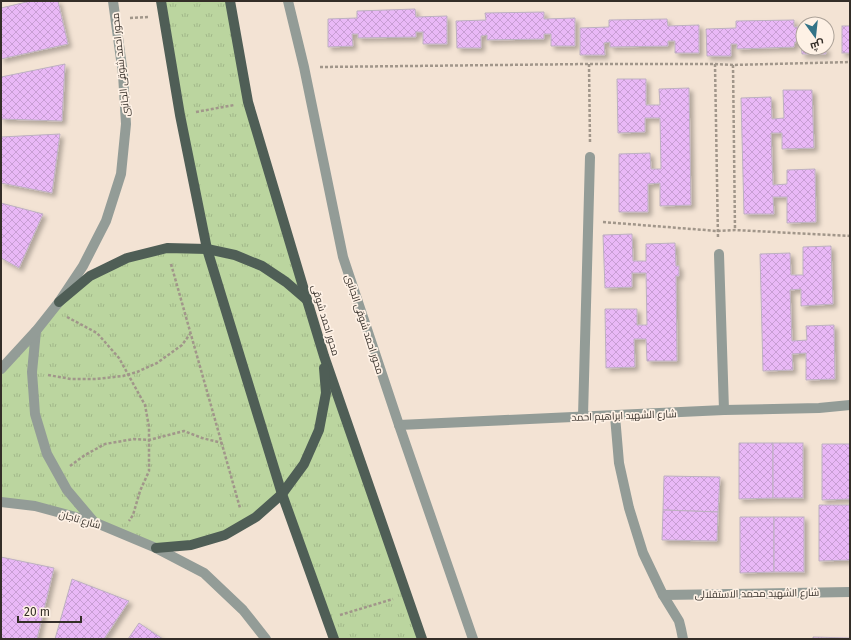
<svg xmlns="http://www.w3.org/2000/svg" width="851" height="640" font-family="'Fira Sans',Cairo,sans-serif">
<style>
.grass{fill:url(#grass-tufts)}
.building{fill:url(#building-cross-hatch);stroke:#bdb0c0;filter:url(#shadow)}
.lines{fill:none;stroke-linecap:round;stroke-linejoin:round}
.path{stroke:#a1968a;stroke-width:2.5;stroke-dasharray:3 2;stroke-linecap:butt}
.minor{stroke:#939c97;stroke-width:10}
.major{stroke:#4f5e56;stroke-width:10}
.labels{text-anchor:middle;stroke-width:3.5;stroke-linejoin:round;paint-order:stroke}
.street-label{font-size:10px;fill:#342e28;stroke:#fef1e5}
</style>
<defs>
<pattern id="grass-tufts" width="24" height="20" patternUnits="userSpaceOnUse"><rect width="24" height="20" fill="#bbd59f"/><path d="M3 7l-1-3M5 7V3M7 7l1-3M15 17l-1-3M17 17v-4M19 17l1-3" fill="none" stroke="#a1b789"/></pattern>
<pattern id="building-cross-hatch" width="8" height="8" patternUnits="userSpaceOnUse"><rect width="8" height="8" fill="#e9b8f6"/><path d="M0 0l8 8M0 8l8-8" fill="none" stroke="#c89ed3"/></pattern>
<filter id="shadow"><feDropShadow dx="3.5" dy="3.5" stdDeviation="2" flood-color="#0004"/></filter>
</defs>
<rect width="100%" height="100%" fill="#f3e3d4"/>
<!-- grass -->
<polygon class="grass" points="162,1 230,1 248,102 307,300 422,639 334,639 282,494 225,535 156,548 94,522 1,502 1,369 90,276 167,248 207,249"/>
<!-- building -->
<g class="building">
<polygon points="31,1 58,1 68,44 1,59 1,8"/>
<polygon points="415,9 416,17 447,16 447,44 423,44 423,32 416,32 416,37 358,38 358,34 352,34 353,46 328,47 328,19 357,18 357,11"/>
<polygon points="544,12 544,19 575,18 575,46 551,46 551,34 544,34 544,39 487,40 487,35 481,36 481,48 457,48 456,21 486,20 485,13"/>
<polygon points="667,19 668,26 699,25 699,53 675,53 675,41 668,41 668,46 610,47 610,42 604,43 605,55 580,55 580,28 609,27 609,20"/>
<polygon points="794,20 794,27 803,27 803,48 826,48 826,54 802,54 801,42 795,42 794,47 737,49 737,44 731,44 731,56 707,56 706,29 736,28 736,21"/>
<rect x="842" y="26" width="8" height="27"/>
<polygon points="65,64 62,121 1,119 1,77"/>
<polygon points="617,79 646,79 646,105 660,105 659,89 689,88 691,205 660,206 660,183 648,184 648,212 619,212 619,154 650,153 651,169 661,169 660,118 645,118 645,132 618,133"/>
<polygon points="783,90 812,90 814,148 782,149 782,133 771,133 773,185 787,184 787,170 815,169 816,222 787,223 787,197 773,197 774,214 744,214 741,98 771,97 772,119 784,118"/>
<polygon points="60,134 52,193 1,183 1,137"/>
<polygon points="1,203 43,214 19,268 1,258"/>
<polygon points="632,234 633,261 646,261 646,244 675,243 676,266 679,266 679,276 676,276 677,361 647,361 646,339 634,339 635,367 606,368 605,309 637,309 637,325 647,325 646,273 632,273 632,287 605,288 603,235"/>
<polygon points="831,246 833,304 801,306 801,289 790,290 792,341 807,340 806,326 834,325 835,379 806,380 806,353 792,354 793,370 763,371 760,254 790,253 791,275 803,275 803,247"/>
<polygon points="739,443 773,443 773,498 739,499"/>
<rect x="773" y="443" width="30" height="55"/>
<polygon points="822,444 850,444 850,499 822,500"/>
<polygon points="664,476 720,477 718,512 663,510"/>
<polygon points="819,505 850,505 850,560 819,561"/>
<polygon points="663,510 718,512 717,541 662,540"/>
<polygon points="740,517 774,517 774,572 740,573"/>
<rect x="774" y="517" width="30" height="55"/>
<polygon points="1,557 54,568 37,639 6,639 1,638"/>
<polygon points="72,579 129,601 104,639 55,639"/>
<polygon points="139,623 163,639 128,639"/>
<polygon points="813,637 850,638 850,639 813,639"/>
</g>
<g class="lines">
<!-- path -->
<g class="path">
<polyline points="130,18 149,17"/>
<polyline points="589,64 590,143"/>
<polyline points="715,64 718,239"/>
<polyline points="733,65 735,230"/>
<polyline points="320,67 589,64 715,64 733,65 850,62"/>
<polyline points="196,112 234,105"/>
<polyline points="603,222 717,231 735,230 850,236"/>
<polyline points="171,264 240,508"/>
<polyline points="67,317 97,333 119,358 145,405 149,427 149,471 140,491 133,515 129,521"/>
<polyline points="48,375 71,379 96,379 123,376 137,372 157,363 182,345 190,334"/>
<polyline points="70,466 85,455 105,444 134,439 149,440 184,431 202,438 222,443"/>
<polyline points="340,615 393,599"/>
</g>
<!-- minor -->
<g class="minor">
<polyline points="288,1 304,67 343,257 399,425 473,639"/>
<polyline points="719,254 724,410"/>
<polyline points="36,331 32,372 35,414 47,454 67,490 94,522"/>
<polyline points="1,369 36,331 59,302 83,266 106,221 121,174 126,124 123,74 113,1"/>
<polyline points="583,416 590,157"/>
<polyline points="615,416 619,463 629,508 643,553 663,595 679,621 681,629 683,639"/>
<polyline points="399,425 724,410 819,408 850,405"/>
<polyline points="1,502 35,506 94,522 156,548 204,573 243,610 266,639"/>
<polyline points="663,595 850,592"/>
</g>
<!-- major -->
<g class="major">
<polyline points="161,1 180,115 207,249 282,494 334,639"/>
<polyline points="230,1 248,102 307,300 324,356 422,639"/>
<polyline points="59,302 90,276 127,258 167,248 207,249 235,255 262,266 286,282 307,300"/>
<polyline points="156,548 191,545 225,535 256,517 282,494 304,464 319,430 326,393 324,368"/>
</g>
</g>
<g class="labels">
<!-- street labels -->
<g class="street-label">
<text transform="translate(120 65) rotate(-96)" y="4">محور احمد شوقى الجانبى</text>
<text transform="translate(326 320) rotate(73)" y="4">محور احمد شوقى</text>
<text transform="translate(365 324) rotate(72)" y="4">محور احمد شوقى الجانبى</text>
<text transform="translate(624 415) rotate(-2)" y="4">شارع الشهيد ابراهيم احمد</text>
<text transform="translate(80 519) rotate(16)" y="4">شارع تاجان</text>
<text transform="translate(757 593) rotate(-1)" y="4">شارع الشهيد محمد الاستقلالى</text>
</g>
</g>
<!-- border -->
<rect width="851" height="640" fill="none" stroke="#342e28" stroke-width="4"/>
<!-- north arrow -->
<g transform="translate(815 36) rotate(165)"><circle r="19" fill="#fef1e5" stroke="#ada399"/>
<path d="M0-3L7 15L0 10L-7 15Z" fill="#337387"/>
<text y="-6" font-size="11" font-weight="bold" text-anchor="middle" fill="#342e28">ش</text>
</g>
<!-- scale -->
<path d="M18 616v6h63v-6" fill="none" stroke="#342e28" stroke-width="2"/>
<text x="24" y="616" font-size="12" fill="#342e28" stroke="#fef1e5" stroke-width="3" paint-order="stroke">20 m</text>
</svg>
